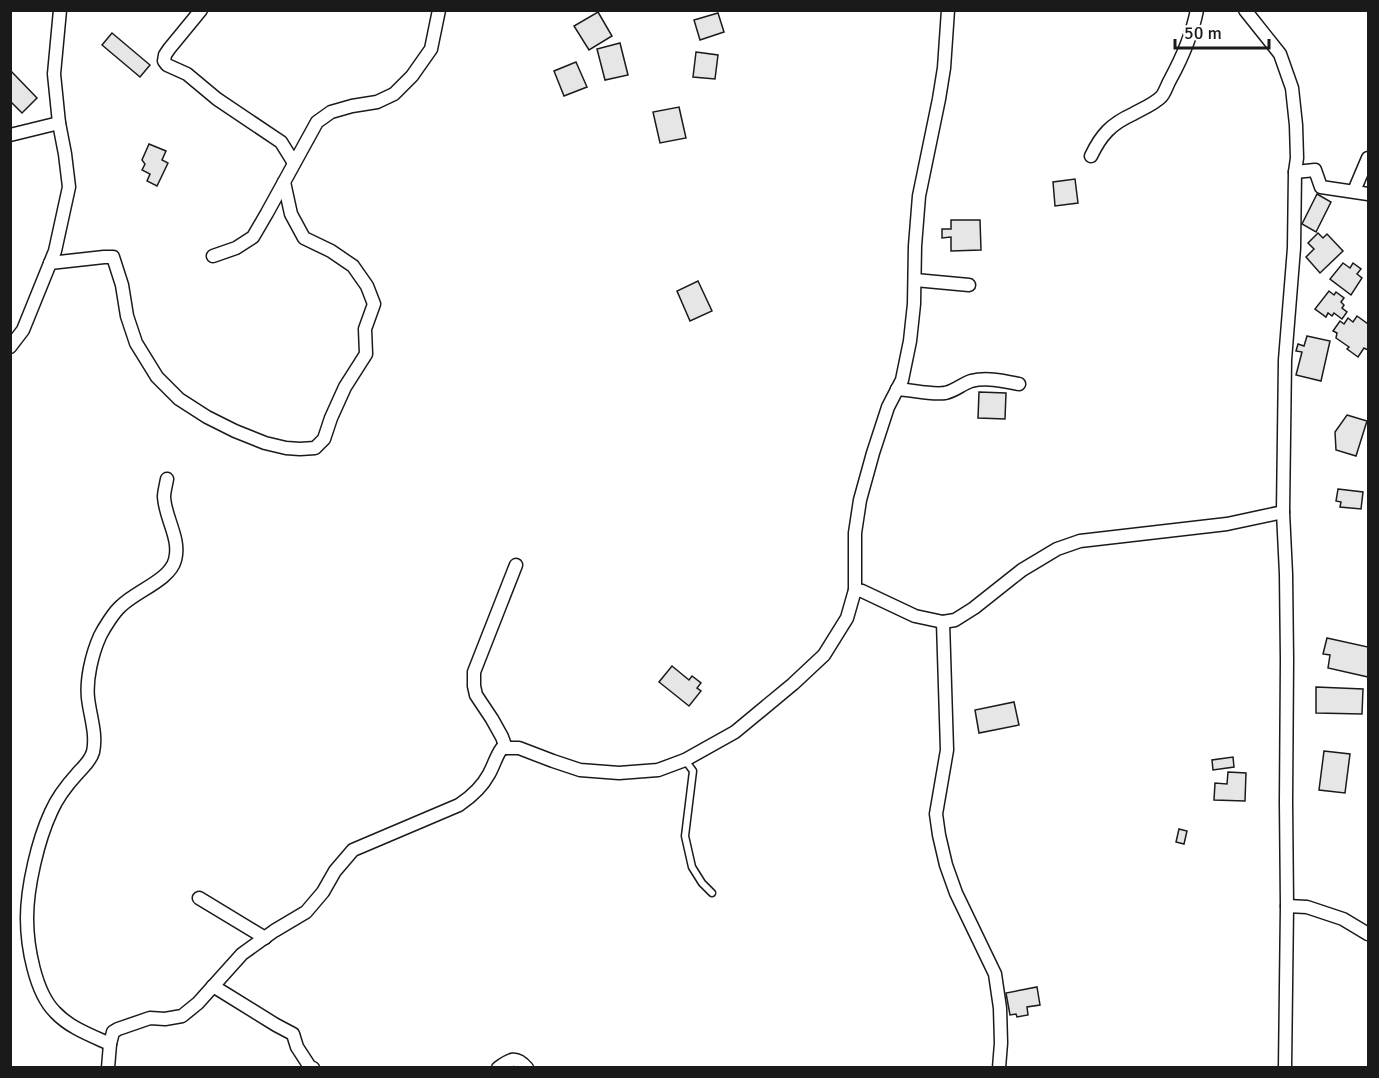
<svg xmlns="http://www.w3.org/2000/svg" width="1379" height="1078" font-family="Signika,sans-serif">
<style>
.building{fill:#e6e6e6;stroke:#1a1a1a;stroke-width:1.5}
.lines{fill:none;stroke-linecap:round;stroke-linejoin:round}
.lane-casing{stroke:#1a1a1a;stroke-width:9}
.street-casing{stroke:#1a1a1a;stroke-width:15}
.lane{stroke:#fff;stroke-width:6}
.street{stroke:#fff;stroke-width:12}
</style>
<rect width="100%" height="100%" fill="#fff"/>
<!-- building -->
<g class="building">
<polygon points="598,12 612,36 589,50 574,26"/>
<polygon points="718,13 724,32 700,40 694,20"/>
<polygon points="112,33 150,65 140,77 102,45"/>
<polygon points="620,43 628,75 605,80 597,49"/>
<polygon points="696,52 718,55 715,79 693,77"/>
<polygon points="576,62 587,87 564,96 554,71"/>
<polygon points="10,70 37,98 22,113 10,101"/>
<polygon points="679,107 686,138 660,143 653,112"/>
<polygon points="149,144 166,151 162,160 168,163 157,186 147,181 150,174 142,170 145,164 142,160"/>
<polygon points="1075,179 1078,203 1055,206 1053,182"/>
<polygon points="1317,194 1331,202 1316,232 1302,224"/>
<polygon points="951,220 980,220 981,250 951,251 951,237 942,238 942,229 951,229"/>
<polygon points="1318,233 1323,238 1327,234 1343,251 1320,273 1306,257 1314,249 1308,243"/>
<polygon points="1343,263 1350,268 1353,263 1361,269 1357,274 1362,278 1351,295 1330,279"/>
<polygon points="698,281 712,311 690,321 677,291"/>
<polygon points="1329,291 1334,295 1336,292 1344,298 1341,302 1344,305 1342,308 1347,312 1342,319 1334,313 1332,316 1328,313 1326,317 1315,309"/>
<polygon points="1357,316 1368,324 1368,350 1364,348 1358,357 1347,349 1349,347 1336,338 1337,333 1333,331 1340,321 1344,324 1348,318 1353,322"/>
<polygon points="1307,336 1330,341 1321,381 1296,375 1302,352 1296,351 1298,344 1304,346"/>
<polygon points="979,392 1006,393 1005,419 978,418"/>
<polygon points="1347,415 1367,421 1356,456 1336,450 1335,432"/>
<polygon points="1338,489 1363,492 1361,509 1340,507 1341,502 1336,501"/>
<polygon points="1327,638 1368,647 1368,677 1328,668 1330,655 1323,654"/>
<polygon points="672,666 689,680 692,676 701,683 697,688 701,691 689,706 659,682"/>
<polygon points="1316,687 1363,689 1362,714 1316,713"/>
<polygon points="1014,702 1019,725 979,733 975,710"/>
<polygon points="1324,751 1350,754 1345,793 1319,790"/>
<polygon points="1233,757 1234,767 1213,770 1212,760"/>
<polygon points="1228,772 1246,773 1245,801 1214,800 1215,783 1227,784"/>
<polygon points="1179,829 1187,831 1184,844 1176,842"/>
<polygon points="1037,987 1040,1005 1027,1007 1028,1015 1017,1017 1016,1014 1010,1015 1006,993"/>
</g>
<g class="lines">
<!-- lane casing -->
<g class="lane-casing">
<polyline id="lane" points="685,760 693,771 685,836 692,867 702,883 712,893"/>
</g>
<!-- street casing -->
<g class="street-casing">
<g id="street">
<polyline points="201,10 169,49 165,55 164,61 167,65 187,74 217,99 281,142 294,163"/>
<polyline points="1245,10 1280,54 1292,88 1296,125 1297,158 1295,172 1294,248 1285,360 1283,512 1286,574 1287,660 1286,802 1287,906 1285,1068"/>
<polyline points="10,135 59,123"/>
<path d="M1091 156C1101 135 1111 124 1133 114 1142 109 1154 104 1161 97 1165 93 1167 85 1170 80 1182 58 1192 35 1197 10"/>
<polyline points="1295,172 1315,170 1321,187 1368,194"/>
<polyline points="1354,191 1368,158"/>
<polyline points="213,256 236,248 253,237 267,213 317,122 331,112 352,106 377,102 394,94 412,76 431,49 439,10"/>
<polyline points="50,263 104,257 113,257 122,285 127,316 136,343 157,377 179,399 207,417 235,431 265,443 286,448 300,449 315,448 324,439 331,418 345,387 366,354 365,329 374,304 367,286 353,266 331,251 304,238 291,214 284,182"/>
<polyline points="915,280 969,285"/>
<polyline points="10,347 23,330 55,251 69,187 65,154 59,123 54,74 60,10"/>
<path d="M897 389C913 390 930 395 945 393 955 391 962 384 971 381 987 377 1004 381 1019 384"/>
<polyline points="855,590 862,591 915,616 943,622 955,620 974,608 1022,570 1057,549 1080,541 1227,524 1283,512"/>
<polyline points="943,622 947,750 936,814 939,835 946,865 956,893 995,974 1000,1008 1001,1043 999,1068"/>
<polyline points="506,748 502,737 492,719 476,695 474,686 474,672 516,565"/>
<polyline points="199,898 265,938"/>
<polyline points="1287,906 1307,907 1343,919 1368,934"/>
<polyline points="213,986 276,1025 293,1034 297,1047 310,1067 313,1068"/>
<path d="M110 1044C90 1035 70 1028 55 1012 35 992 27 946 27 918 27 887 38 840 51 812 57 798 67 785 77 774 83 767 90 762 93 752 97 734 90 716 88 698 86 679 92 654 100 636 104 628 114 612 121 606 136 591 170 580 175 560 181 539 165 518 164 497 164 492 166 485 167 479"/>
<path d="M108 1068 110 1044 113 1032 118 1029 150 1018 165 1019 182 1016 198 1003 242 954 274 931 306 912 323 892 335 871 353 850 459 805C471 797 482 787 489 774 494 765 496 756 502 748H519L553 761 580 770 619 773 658 770 685 760 735 732 793 684 824 655 847 618 855 590V533L860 500 873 453 888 407 902 380 910 341 914 304 915 246 919 196 939 99 944 68 948 10"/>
<path d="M498 1068C510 1059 516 1055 527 1068"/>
</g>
</g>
<!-- lane -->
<use href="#lane" class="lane"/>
<!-- street -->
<use href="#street" class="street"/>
</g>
<!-- border -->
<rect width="1379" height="1078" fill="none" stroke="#1a1a1a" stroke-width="24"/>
<!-- scale -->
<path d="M1175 39v9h94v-9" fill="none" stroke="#1a1a1a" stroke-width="3"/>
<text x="1184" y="39" font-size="18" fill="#1a1a1a" stroke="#ffffff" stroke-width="4.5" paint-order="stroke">50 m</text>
</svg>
